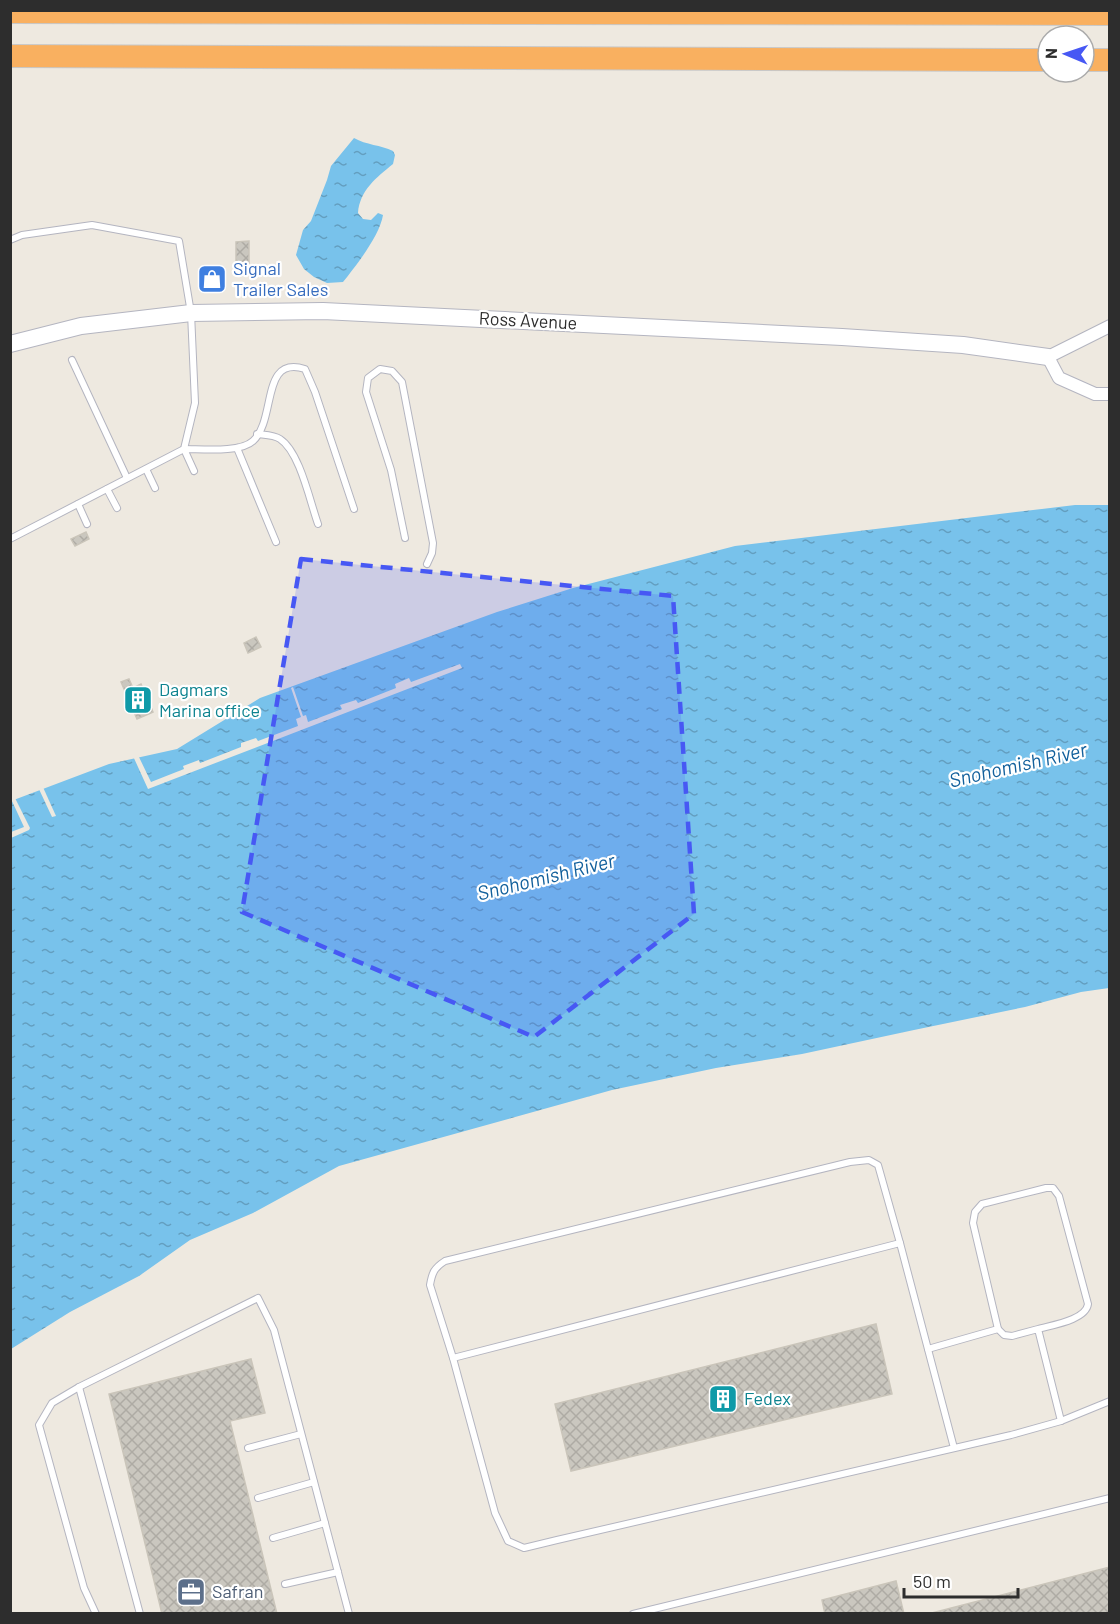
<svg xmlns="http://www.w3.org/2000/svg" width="1120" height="1624" font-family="Barlow,sans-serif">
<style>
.water{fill:url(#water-ripples)}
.pier{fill:#eee9e0}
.building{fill:url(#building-cross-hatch);stroke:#cac5ba;stroke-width:1.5}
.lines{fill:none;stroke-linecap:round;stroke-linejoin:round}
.lane-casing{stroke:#b4b5c0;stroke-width:8}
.street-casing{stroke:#b4b5c0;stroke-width:14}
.secondary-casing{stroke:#b4b5c0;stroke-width:18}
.highway-casing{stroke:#c8c8c8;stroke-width:24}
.lane{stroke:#fff;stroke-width:6}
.street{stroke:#fff;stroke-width:12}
.secondary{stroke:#fff;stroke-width:16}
.highway{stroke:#f9b060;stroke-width:22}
.marked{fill:#4758f4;fill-opacity:0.2;stroke:#4758f4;stroke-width:4.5;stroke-dasharray:12 8;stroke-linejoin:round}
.labels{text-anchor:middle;stroke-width:4.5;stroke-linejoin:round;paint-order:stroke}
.shop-label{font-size:18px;fill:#366cbe;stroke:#fff;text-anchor:start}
.street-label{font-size:18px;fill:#2d2d2d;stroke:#fff}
.culture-label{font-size:18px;fill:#0d838f;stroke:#fff;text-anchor:start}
.service-label{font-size:18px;fill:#4e5e75;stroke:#fff;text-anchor:start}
.water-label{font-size:20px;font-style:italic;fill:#12609c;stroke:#fff}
</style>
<defs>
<pattern id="water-ripples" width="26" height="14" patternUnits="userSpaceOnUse" patternTransform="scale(1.5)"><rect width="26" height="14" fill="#78c2eb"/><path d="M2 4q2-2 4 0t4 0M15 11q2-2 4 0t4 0" fill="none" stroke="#639ebf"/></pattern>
<pattern id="building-cross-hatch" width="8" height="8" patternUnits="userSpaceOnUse" patternTransform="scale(1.5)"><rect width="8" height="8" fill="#cac7bf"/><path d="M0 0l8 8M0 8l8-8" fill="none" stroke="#aeaba4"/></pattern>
</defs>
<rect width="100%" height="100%" fill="#eee9e0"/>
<!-- water -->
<g class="water">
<path d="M354 138C366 145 381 145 393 151L395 155 393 164C376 178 360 190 358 213L363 219 371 220 378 213 383 215C380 235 356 266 343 282L327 283 314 277 304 269 296 255 303 230 311 221 327 180 331 166Z"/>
<polygon points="1075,505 1109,505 1109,988 1081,992 1025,1007 914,1030 802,1054 716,1068 612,1090 339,1166 253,1213 190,1240 139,1276 70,1312 11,1349 11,801 109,764 177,749 260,698 497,612 573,588 735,546"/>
</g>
<!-- pier -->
<g class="pier">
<polygon points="460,664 462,668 148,789 133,756 138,755 151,782 184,769 183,766 199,760 200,763 241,747 241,743 256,738 258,741 298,726 296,719 301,717 291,688 293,687 303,716 306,715 308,722 342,709 340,705 356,700 358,703 396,688 395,684 409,678 411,682"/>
<polygon points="42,785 56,816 52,817 38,787"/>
<polygon points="14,796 30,828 29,830 11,838 11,832 24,827 11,799"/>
</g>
<!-- building -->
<g class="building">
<polygon points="249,241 249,263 236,263 236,242"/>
<polygon points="86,532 89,539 75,546 71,539"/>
<polygon points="256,637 261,647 248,653 244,643"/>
<polygon points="129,679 133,688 141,684 153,712 137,719 121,682"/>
<polygon points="876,1324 892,1394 571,1471 555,1404"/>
<polygon points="251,1359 265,1413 230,1421 277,1614 162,1614 109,1394"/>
<polygon points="1110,1567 1110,1614 928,1614"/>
<polygon points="896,1581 904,1614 825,1614 822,1600"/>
</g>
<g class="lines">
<!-- lane casing -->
<g class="lane-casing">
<g id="lane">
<polyline points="10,240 22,235 92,225 179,241 191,313 195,403 184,449 10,539"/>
<polyline points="72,360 127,478"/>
<path d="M257 434C264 435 274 435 280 439 300 452 310 502 318 524"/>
<polyline points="237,448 276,542"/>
<polyline points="146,469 155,488"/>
<path d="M194 471 184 449C202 449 240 453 253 441 277 419 260 355 305 369L315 392 354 509"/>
<polyline points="107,489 117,508"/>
<polyline points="78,504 87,524"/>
<polyline points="405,538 391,470 366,392 368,378 380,369 392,371 402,382 433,543 432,553 427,564"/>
<path d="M1038 1329C1052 1325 1086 1320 1088 1304L1059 1196 1053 1188H1046L982 1204 975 1212 973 1223 998 1329 1004 1335 1012 1336 1038 1329 1061 1421"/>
<polyline points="928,1349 998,1329"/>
<path d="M453 1358 430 1285C432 1273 434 1268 445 1261L850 1162 869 1160 878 1165 900 1243"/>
<polyline points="79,1387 140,1614"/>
<polyline points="248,1448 301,1434"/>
<polyline points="954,1448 900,1243 453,1358 495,1513 508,1541 524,1548 557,1540 1011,1435 1061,1421 1110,1401"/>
<polyline points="258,1498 314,1482"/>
<polyline points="273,1538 325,1523"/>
<polyline points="285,1584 338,1572"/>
<polyline points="96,1614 84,1588 39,1425 52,1403 79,1387 258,1298 274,1330 349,1614"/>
<polyline points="633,1614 1110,1498"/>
</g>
</g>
<!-- street casing -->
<g class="street-casing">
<polyline id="street" points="1110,326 1048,357 1059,378 1095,394 1110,394"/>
</g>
<!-- secondary casing -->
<g class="secondary-casing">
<polyline id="secondary" points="10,344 81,326 191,313 323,311 842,337 963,345 1048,357"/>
</g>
<!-- highway casing -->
<g class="highway-casing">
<g id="highway">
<polyline points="10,12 1110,14"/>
<polyline points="10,56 1048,60"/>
<polyline points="1084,60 1110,60"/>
</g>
</g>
<!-- lane -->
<use href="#lane" class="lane"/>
<!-- street -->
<use href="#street" class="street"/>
<!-- secondary -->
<use href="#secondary" class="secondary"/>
<!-- highway -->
<use href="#highway" class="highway"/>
</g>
<!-- marked area -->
<path class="marked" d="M301 559 673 596 694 914 534 1037 242 912Z"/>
<!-- icons -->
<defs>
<g id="shop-square" transform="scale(1.5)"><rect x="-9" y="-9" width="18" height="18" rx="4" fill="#3f7fe0" stroke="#fff"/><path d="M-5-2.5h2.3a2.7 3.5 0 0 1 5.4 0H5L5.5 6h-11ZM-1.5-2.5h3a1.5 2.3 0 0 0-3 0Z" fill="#fff"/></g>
<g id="building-square" transform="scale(1.5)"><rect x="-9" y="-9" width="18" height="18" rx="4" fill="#0f9aa8" stroke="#fff"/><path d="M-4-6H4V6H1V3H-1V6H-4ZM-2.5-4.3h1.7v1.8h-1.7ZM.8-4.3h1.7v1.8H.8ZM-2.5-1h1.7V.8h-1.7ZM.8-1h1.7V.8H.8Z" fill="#fff"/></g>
<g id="office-square" transform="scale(1.5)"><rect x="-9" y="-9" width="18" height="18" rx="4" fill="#5c6f8a" stroke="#fff"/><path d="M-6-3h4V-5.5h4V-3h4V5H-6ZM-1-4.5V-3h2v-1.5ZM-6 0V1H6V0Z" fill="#fff"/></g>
</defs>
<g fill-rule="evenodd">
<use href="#shop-square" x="212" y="279"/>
<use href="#building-square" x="138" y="700"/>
<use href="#building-square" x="723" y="1399"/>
<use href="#office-square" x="191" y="1592"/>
</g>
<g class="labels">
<!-- shop labels -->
<g class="shop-label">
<text x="233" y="275">Signal<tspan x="233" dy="21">Trailer Sales</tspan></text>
</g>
<!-- street labels -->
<g class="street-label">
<text transform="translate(528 321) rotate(3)" y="6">Ross Avenue</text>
</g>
<!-- culture labels -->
<g class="culture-label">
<text x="159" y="696">Dagmars<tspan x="159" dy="21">Marina office</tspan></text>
<text x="744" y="1405">Fedex</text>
</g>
<!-- service labels -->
<g class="service-label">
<text x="212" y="1598">Safran</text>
</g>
<!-- water labels -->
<g class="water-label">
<text transform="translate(1018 765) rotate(-13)" y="7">Snohomish River</text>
<text transform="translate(546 877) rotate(-14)" y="7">Snohomish River</text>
</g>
</g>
<!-- border -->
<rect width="1120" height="1624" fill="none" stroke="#2d2d2d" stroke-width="24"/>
<!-- north arrow -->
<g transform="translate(1066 54) rotate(272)"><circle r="28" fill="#ffffff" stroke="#ababab" stroke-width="1.5"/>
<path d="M0-4.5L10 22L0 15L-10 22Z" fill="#4758f4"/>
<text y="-9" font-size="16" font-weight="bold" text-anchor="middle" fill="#2d2d2d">N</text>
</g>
<!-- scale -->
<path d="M904 1588v9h114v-9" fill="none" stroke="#2d2d2d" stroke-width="3"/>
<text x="913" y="1588" font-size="18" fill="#2d2d2d" stroke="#ffffff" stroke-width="4.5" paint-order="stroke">50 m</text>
</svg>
